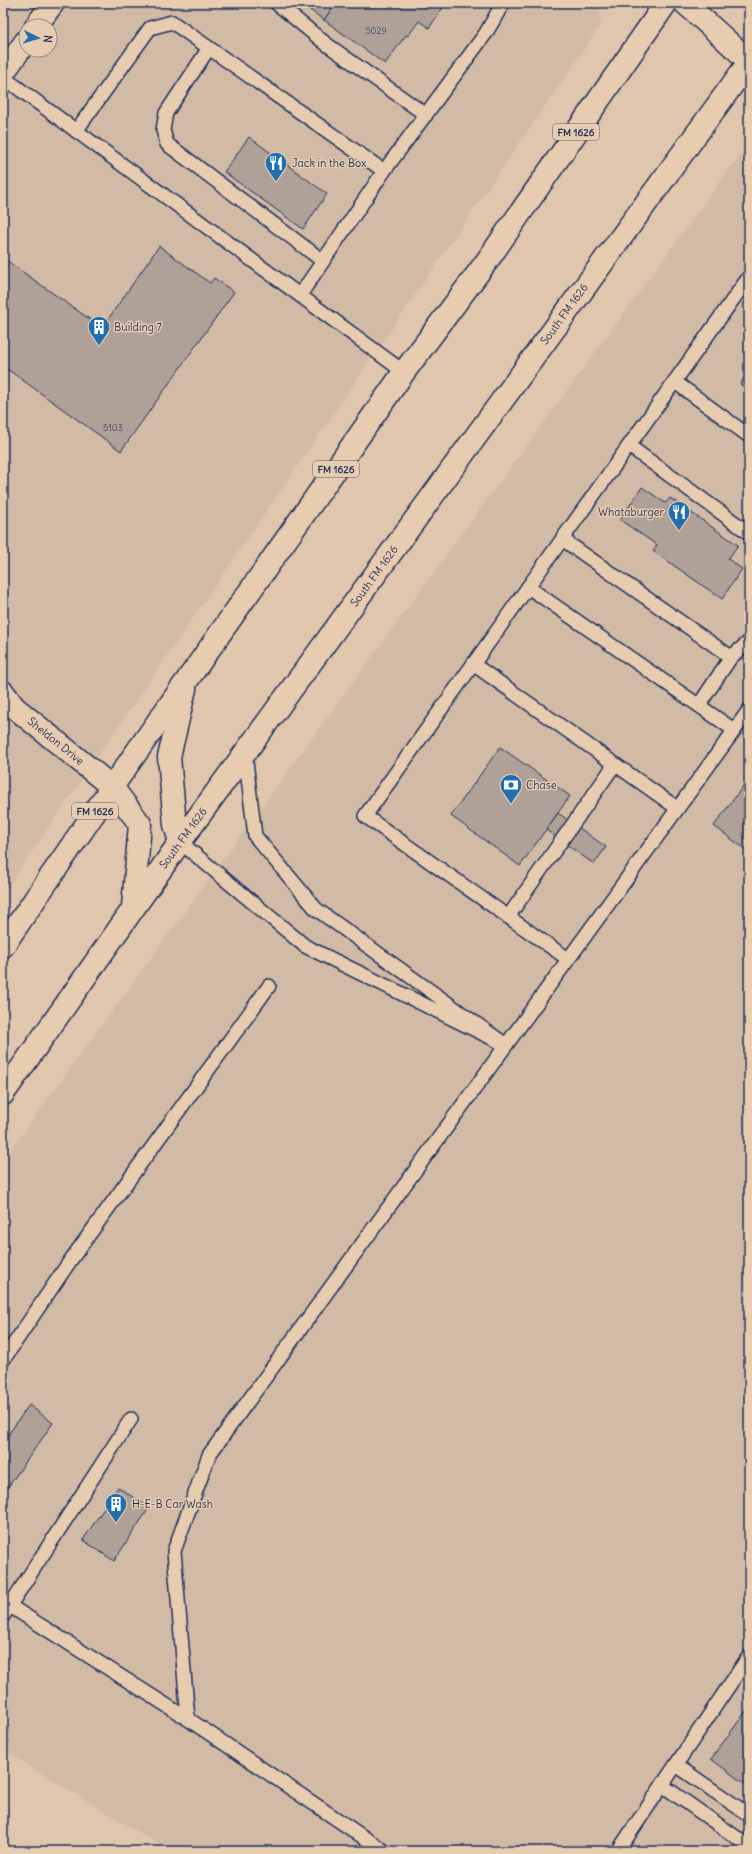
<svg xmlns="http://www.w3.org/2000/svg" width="752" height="1854" font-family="Delius,sans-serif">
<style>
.built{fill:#d1bba6;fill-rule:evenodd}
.building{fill:#afa198;stroke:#1b2f5e}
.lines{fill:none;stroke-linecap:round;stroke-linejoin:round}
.lane-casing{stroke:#1b2f5e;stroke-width:16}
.street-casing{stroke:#1b2f5e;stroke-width:25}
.secondary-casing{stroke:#1b2f5e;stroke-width:25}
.primary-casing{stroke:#1b2f5e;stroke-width:25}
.lane{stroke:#e8ccaf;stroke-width:13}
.street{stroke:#e8ccaf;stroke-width:22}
.secondary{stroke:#e8ccaf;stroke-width:22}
.primary{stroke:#e8ccaf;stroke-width:22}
.labels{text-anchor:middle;stroke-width:3;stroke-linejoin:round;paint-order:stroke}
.number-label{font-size:9px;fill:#404c6c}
.shield{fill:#e8ccaf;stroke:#585e76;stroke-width:1}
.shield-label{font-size:10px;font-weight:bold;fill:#1b2f5e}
.poi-label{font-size:11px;fill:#1b2f5e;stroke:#e8ccaf;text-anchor:start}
.street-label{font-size:11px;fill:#1b2f5e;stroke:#e8ccaf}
</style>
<rect width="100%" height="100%" fill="#e0c6ac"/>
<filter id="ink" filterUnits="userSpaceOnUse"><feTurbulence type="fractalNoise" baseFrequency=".025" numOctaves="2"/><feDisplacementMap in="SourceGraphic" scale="8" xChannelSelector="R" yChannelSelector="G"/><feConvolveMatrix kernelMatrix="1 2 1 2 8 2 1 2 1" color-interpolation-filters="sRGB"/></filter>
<g filter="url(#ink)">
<!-- built -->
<g class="built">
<path d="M3 3H601L600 26 3 894ZM26 26H50V50H26Z"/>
<polygon points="747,145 749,145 749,1851 170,1851 3,1750 3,1160"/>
</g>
<!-- building -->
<g class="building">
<polygon points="300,3 336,3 324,20"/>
<polygon points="336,3 446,3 429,28 419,21 408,36 406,35 385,64 324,20"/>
<polygon points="249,137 327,194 303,229 224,172"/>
<polygon points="159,246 210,283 214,278 234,292 121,451 3,366 3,258 102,328"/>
<polygon points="749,371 749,391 740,384"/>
<polygon points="642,487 665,503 670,498 738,545 728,559 742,569 722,599 653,551 657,545 620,520"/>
<polygon points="500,747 570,796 520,866 451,816"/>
<polygon points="749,778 749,852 714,826"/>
<polygon points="558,813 606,847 594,864 546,830"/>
<polygon points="29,1405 53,1423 3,1494 3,1442"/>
<polygon points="118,1487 149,1508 114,1561 83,1540"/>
<polygon points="749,1707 749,1787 711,1759"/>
</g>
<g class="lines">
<!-- lane casing -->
<g class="lane-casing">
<g id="lane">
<polyline points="276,3 325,43 426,115"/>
<polyline points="209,48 166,113 163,130 167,144 323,261"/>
<polyline points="3,77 404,372"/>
<polyline points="76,131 150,28 172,22 384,171"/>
<polyline points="300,295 384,171 486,33 503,3"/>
<polyline points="675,382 749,436"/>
<polyline points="629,446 749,533"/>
<polyline points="562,539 731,657"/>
<polyline points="528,587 734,730"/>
<polyline points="473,664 677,808"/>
<polyline points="699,705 731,657 749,642"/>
<polyline points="180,842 305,946 506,1045 316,909 255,836 245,753"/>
<polyline points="508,917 615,764"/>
<polyline points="568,959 365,816 749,277"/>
<polyline points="3,1360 70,1261 269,986"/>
<polyline points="10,1606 188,1719 384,1851"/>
<polyline points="3,1616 131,1419"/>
<polyline points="188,1719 174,1551 209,1455 749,710"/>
<polyline points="676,1765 749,1815"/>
<polyline points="662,1785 740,1840 748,1851"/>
<polyline points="618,1851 749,1656"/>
</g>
</g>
<!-- street casing -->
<g class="street-casing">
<g id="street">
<polyline points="36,26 53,3"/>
<polyline points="3,73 26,41"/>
<polyline points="3,692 14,707 112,787"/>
</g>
</g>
<!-- secondary casing -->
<g class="secondary-casing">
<polyline id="secondary" points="685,3 749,61"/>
</g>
<!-- primary casing -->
<g class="primary-casing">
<g id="primary">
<polyline points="112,787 140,824 133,907"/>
<polyline points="180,842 175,825 169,757 185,689"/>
<polyline points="3,946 112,787 404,372 487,261 666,3"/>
<polyline points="3,1094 180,842 749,62"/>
</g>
</g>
<!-- lane -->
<use href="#lane" class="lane"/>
<!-- street -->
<use href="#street" class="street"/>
<!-- secondary -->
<use href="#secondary" class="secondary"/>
<!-- primary -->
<use href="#primary" class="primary"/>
</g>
</g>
<!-- icons -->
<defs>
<g id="restaurant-pin" transform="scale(1.15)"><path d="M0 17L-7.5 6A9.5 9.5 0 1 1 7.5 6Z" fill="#1f6fb2" stroke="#e8ccaf"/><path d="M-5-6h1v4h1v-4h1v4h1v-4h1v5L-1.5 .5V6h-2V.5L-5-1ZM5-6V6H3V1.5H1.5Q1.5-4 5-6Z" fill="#fff"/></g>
<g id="building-pin" transform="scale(1.15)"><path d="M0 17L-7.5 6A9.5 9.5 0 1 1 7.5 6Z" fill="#1f6fb2" stroke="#e8ccaf"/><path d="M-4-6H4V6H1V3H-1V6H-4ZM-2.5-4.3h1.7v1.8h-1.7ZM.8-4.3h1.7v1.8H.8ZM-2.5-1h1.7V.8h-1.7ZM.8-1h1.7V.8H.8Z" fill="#fff"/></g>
<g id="bank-pin" transform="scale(1.15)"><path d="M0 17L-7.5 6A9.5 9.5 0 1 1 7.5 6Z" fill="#1f6fb2" stroke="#e8ccaf"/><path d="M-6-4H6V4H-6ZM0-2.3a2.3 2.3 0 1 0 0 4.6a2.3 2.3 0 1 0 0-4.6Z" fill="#fff"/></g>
</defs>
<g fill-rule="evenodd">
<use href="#restaurant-pin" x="276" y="163"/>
<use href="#building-pin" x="99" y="327"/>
<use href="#restaurant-pin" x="679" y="512"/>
<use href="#bank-pin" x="511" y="785"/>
<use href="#building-pin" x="116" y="1504"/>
</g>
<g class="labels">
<!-- number labels -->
<g class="number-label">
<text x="376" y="34">5029</text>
<text x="113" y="431">5103</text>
</g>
<!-- shield labels -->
<g class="shield">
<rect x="553" y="124" width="46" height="16" rx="3"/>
<rect x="313" y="461" width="46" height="16" rx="3"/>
<rect x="72" y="803" width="46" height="16" rx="3"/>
</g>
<g class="shield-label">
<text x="576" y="136">FM 1626</text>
<text x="336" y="473">FM 1626</text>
<text x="95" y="815">FM 1626</text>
</g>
<!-- poi labels -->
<g class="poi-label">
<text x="292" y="167">Jack in the Box</text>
<text x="114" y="331">Building 7</text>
<text x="664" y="516" text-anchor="end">Whataburger</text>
<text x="526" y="789">Chase</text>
<text x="132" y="1508">H-E-B Car Wash</text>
</g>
<!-- street labels -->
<g class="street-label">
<text transform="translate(564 314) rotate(-54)" y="4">South FM 1626</text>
<text transform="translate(374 576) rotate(-54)" y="4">South FM 1626</text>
<text transform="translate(56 741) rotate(39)" y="4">Sheldon Drive</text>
<text transform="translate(183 838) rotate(-54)" y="4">South FM 1626</text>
</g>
</g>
<!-- margin -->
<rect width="752" height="1854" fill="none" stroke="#e8ccaf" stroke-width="16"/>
<rect x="8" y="8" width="736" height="1838" fill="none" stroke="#1b2f5e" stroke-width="1.5" filter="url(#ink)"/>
<!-- north arrow -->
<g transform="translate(38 38) rotate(95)"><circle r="19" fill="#e8ccaf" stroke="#968d8f"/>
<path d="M0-3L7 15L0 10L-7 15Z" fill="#1f6fb2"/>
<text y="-6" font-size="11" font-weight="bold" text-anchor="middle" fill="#1b2f5e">N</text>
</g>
</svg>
